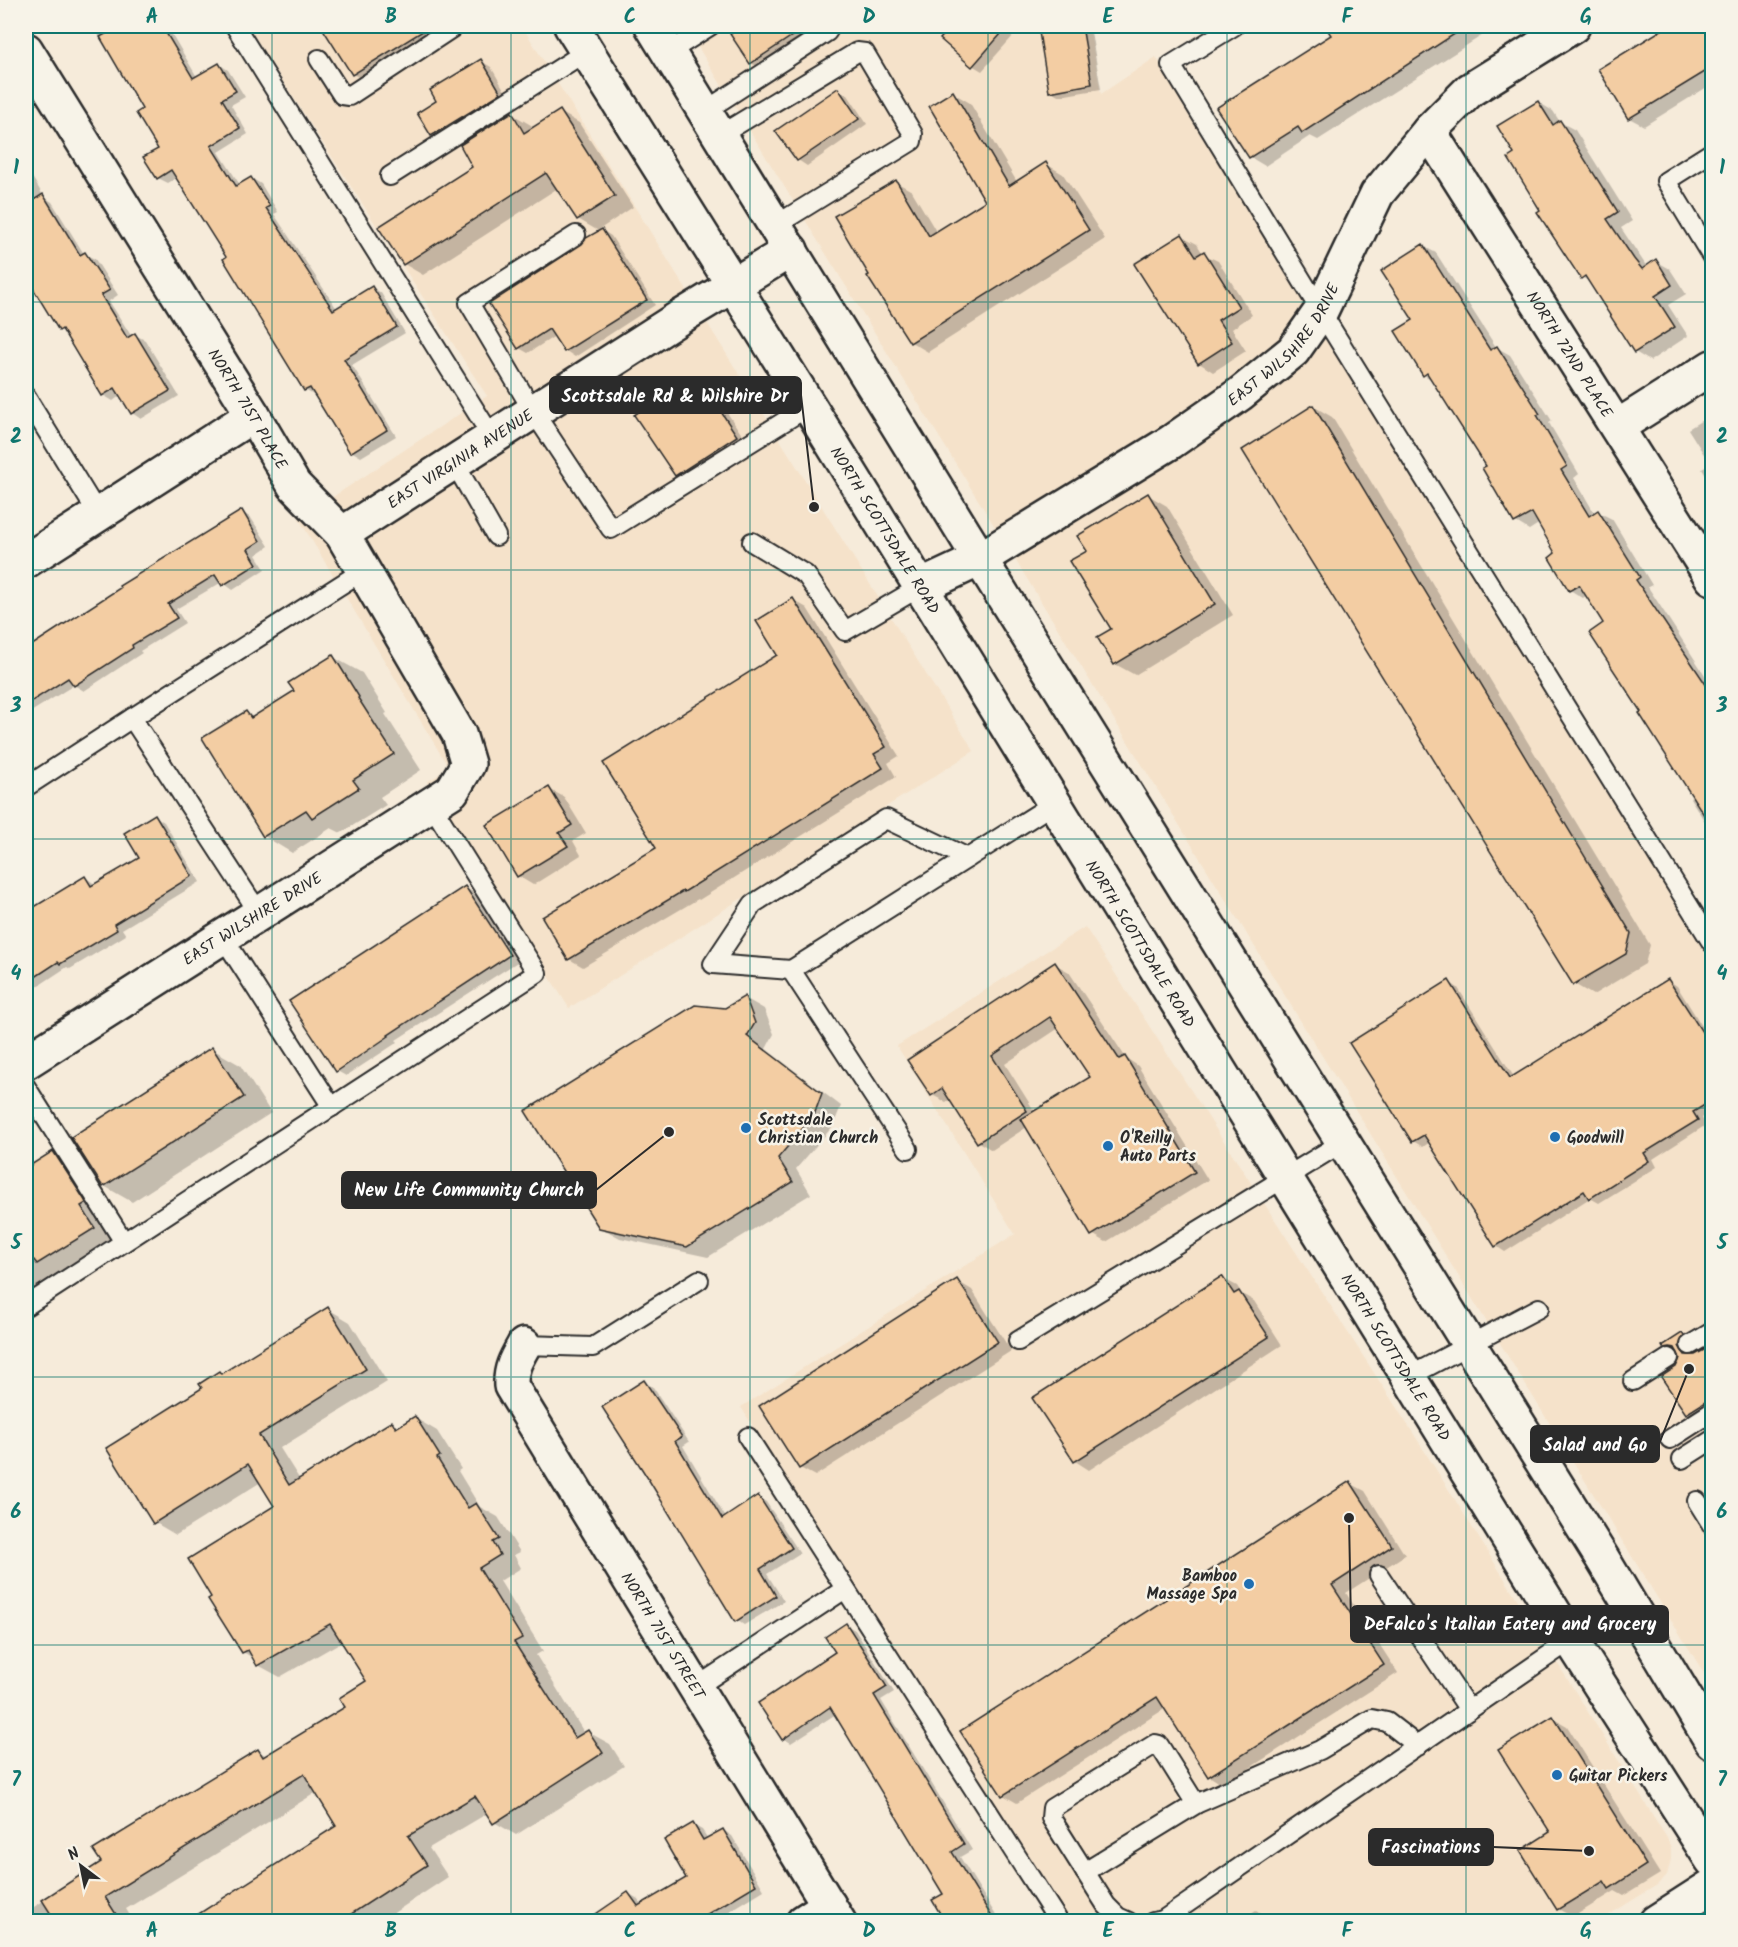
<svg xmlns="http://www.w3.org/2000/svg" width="1738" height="1947" font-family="Kalam,sans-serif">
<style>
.built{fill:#f5e2ca}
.shadow{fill:#0003;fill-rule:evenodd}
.building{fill:#f3cda3;stroke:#2b2b2b;stroke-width:1.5}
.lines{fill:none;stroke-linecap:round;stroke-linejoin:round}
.lane-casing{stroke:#2b2b2b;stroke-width:22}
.street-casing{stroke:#2b2b2b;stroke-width:38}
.secondary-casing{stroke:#2b2b2b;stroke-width:38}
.primary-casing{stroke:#2b2b2b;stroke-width:38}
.lane{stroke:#f7f3e8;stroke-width:18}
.street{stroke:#f7f3e8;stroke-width:33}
.secondary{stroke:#f7f3e8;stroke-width:33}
.primary{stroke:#f7f3e8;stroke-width:33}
.grid{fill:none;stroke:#0f766e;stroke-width:1.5;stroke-opacity:0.55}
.poi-dot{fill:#1f6fb2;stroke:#f7f3e8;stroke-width:2}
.labels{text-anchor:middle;stroke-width:5;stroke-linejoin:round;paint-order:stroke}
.street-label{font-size:16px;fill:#2b2b2b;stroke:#f7f3e8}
.poi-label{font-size:16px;font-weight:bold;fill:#2b2b2b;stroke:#f7f3e8;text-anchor:start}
.leader{fill:none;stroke:#2b2b2b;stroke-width:2}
.callout-dot{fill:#2b2b2b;stroke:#f7f3e8;stroke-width:2}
.callout{fill:#2b2b2b;stroke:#2b2b2b;stroke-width:2}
.callout-label{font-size:18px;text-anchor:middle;font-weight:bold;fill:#fff}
.neatline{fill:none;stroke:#0f766e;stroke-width:2}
.grid-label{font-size:20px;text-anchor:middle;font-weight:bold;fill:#0f766e}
</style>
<rect width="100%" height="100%" fill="#f6ebda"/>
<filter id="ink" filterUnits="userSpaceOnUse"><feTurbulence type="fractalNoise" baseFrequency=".0167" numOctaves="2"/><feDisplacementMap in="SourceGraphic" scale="12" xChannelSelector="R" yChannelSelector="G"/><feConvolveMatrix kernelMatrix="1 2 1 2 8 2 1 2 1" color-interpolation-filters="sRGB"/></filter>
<g filter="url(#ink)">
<!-- built -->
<g class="built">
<polygon points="247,26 522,26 974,751 569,1008 427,782 449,768 299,519 487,396"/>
<polygon points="685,26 1089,26 1101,94 1156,57 1712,964 1712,1686"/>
<polygon points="1085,927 1415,1436 1667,1838 1671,1848 1671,1859 1667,1875 1657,1885 1599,1921 1066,1921 867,1613 741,1407 1015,1234 897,1046"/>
</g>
<!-- shadow -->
<g class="shadow">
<polygon points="93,26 167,26 197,77 219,64 228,70 245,97 231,105 248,134 219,152 240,185 251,178 261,184 278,212 274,214 337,309 372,287 381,293 405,333 352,365 396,436 361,457 351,451 316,395 315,396 305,390 228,258 178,177 168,183 158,178 160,149 144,110"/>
<polygon points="322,26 443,26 372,85 353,74"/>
<polygon points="726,26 802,26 809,37 762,69 751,63"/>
<polygon points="954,26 1022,26 982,71 972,65 942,39"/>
<polygon points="1040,26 1090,26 1101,89 1060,96 1051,91"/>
<polygon points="1344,26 1497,26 1318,140 1310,136 1265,166 1250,157 1333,35 1332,33"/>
<polygon points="1679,26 1712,26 1712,84 1644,126 1629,118 1669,32"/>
<polygon points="481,61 491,67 509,98 441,141 432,135 438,102"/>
<polygon points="838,90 848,95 867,124 807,166 798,160"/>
<polygon points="953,93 970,103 1017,182 1046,164 1063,174 1105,239 928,352 911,342 896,182 912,191 937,233 987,201"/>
<polygon points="1538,102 1553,111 1560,122 1575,130 1632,221 1621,228 1647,267 1656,261 1670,269 1686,294 1668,305 1688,336 1650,361 1635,352 1591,283 1582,277 1542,210 1517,154"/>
<polygon points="560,112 579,123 633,207 600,229 611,236 655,305 575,357 566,351 555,336 528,353 519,348 583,246 600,232 578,219 558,188 423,275 404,264 512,114 531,125 534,129"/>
<polygon points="26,167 44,197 52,202 84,254 95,259 118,295 109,301 132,337 135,335 145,340 179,396 141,419 132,413 121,395 113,401 103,395 65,332 60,330 26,269"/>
<polygon points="1182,236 1197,244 1203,254 1218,261 1252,315 1232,329 1246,351 1213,372 1199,363"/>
<polygon points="1423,246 1436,253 1496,347 1510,355 1552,421 1549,423 1579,474 1574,478 1595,514 1598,512 1612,519 1652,585 1648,587 1712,686 1712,833 1690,798 1693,796 1643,712 1605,624 1587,595 1583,598 1570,590 1557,554 1540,523 1529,530 1516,522 1484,468 1488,466 1434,381 1424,375 1415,321"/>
<polygon points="708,393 718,399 746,441 685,481 676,475 668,395 677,400 683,410"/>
<polygon points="1313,406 1332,417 1650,945 1645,964 1593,995 1574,984"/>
<polygon points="1712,414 1712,486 1702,469 1710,464 1688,429"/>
<polygon points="1148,495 1167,506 1233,615 1135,675 1115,664 1113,629 1089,551"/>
<polygon points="242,512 251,518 269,546 256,555 265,569 233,590 222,582 176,609 185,623 140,651 142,653 84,691 74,685 26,715 26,649"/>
<polygon points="793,600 807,608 899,756 888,763 896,777 699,900 698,899 583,967 569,959 658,848 779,655"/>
<polygon points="333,657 362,673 387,713 385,714 421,770 380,797 386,805 341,833 331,828 292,853 264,836 246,713 255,718 296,692"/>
<polygon points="549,789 564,797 586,833 573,841 581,855 533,885 518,876"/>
<polygon points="155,816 164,822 200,882 122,929 126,935 70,969 67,967 26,994 26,931 37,924 85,877 96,885 141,858"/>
<polygon points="465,888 475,893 519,961 396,1040 398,1042 346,1076 337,1071"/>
<path d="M1055 964 1069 972 1126 1058 1138 1066 1208 1180 1106 1242 1092 1234 1027 1127 992 1150 978 1142 951 1099 946 1102 932 1095ZM1059 1028 1092 1078 1035 1112 1005 1064Z"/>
<polygon points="1668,980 1677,986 1712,1042 1712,1111 1702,1118 1706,1125 1653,1159 1657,1167 1599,1203 1590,1198 1505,1252 1496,1246 1430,1142 1423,1147 1413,1141 1351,1043 1449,982 1458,988 1514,1077"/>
<polygon points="745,998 764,1009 774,1034 766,1049 841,1106 833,1126 796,1169 811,1194 708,1257 620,1238 600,1227 726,1009"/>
<polygon points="212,1049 240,1065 271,1113 132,1202 104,1186"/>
<polygon points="53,1153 81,1169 122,1244 26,1305 26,1170"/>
<polygon points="1222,1278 1237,1286 1242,1294 1254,1301 1282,1345 1089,1470 1075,1461"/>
<polygon points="957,1281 972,1290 1011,1351 815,1476 800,1468"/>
<polygon points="328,1309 350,1322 387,1382 280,1448 300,1480 392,1423 400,1428 415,1418 437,1431 461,1469 458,1471 480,1507 498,1517 520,1552 514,1555 521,1568 500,1581 543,1651 536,1655 585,1734 588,1732 610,1744 624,1766 516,1835 494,1822 488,1813 429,1848 448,1877 380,1922 189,1922 338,1827 317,1792 126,1909 134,1922 26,1922 26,1912 103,1863 258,1751 267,1756 347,1708 368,1682 343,1641 280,1677 258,1665 255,1659 243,1652 276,1506 261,1482 176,1535 154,1522 204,1388 219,1373 222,1375"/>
<polygon points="1682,1335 1692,1340 1688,1350 1689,1358 1712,1346 1712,1408 1696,1419 1687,1413 1677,1368 1682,1358 1678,1352 1674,1353 1664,1347"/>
<polygon points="644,1382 653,1387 689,1442 683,1446 726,1518 758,1497 766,1502 800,1553 767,1574 784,1601 744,1625 736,1620"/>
<polygon points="1350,1483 1365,1491 1405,1555 1346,1593 1398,1673 1223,1785 1209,1776 1166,1708 1017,1803 1003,1795"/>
<polygon points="846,1625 855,1630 894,1692 881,1700 972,1850 960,1857 1000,1922 947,1922 945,1894 836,1714 791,1743 783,1738 837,1652"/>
<polygon points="1553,1718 1567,1726 1660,1874 1624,1896 1615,1891 1573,1917 1558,1909 1552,1833"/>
<polygon points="693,1825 702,1830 708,1839 723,1830 732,1836 764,1890 712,1922 586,1922 628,1893 638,1899 642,1906 688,1878"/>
<polygon points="1256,1910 1272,1922 1237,1922"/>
</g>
<!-- building -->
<g class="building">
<polygon points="120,26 162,26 193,78 219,63 236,91 222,99 240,128 211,146 236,186 251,177 270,206 266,208 333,310 372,286 397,327 344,359 387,430 350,453 310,388 304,391 223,259 226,257 171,170 157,179 143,157 158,149 136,113 142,109 100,37"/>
<polygon points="321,26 431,26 352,75"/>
<polygon points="743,26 807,26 750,64 730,34"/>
<polygon points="952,26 1008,26 972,67 940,39"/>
<polygon points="1038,26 1082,26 1092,84 1049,92"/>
<polygon points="1325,26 1467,26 1302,133 1298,127 1249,158 1216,108 1331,35"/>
<polygon points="1668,26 1713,26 1713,67 1628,119 1598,69"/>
<polygon points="481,59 501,93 431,136 417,113 436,101 430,90"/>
<polygon points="838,88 859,119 797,161 775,131"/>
<polygon points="953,91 1009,186 1046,162 1089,230 910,343 867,276 869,275 834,216 896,180 929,236 985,201 929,106"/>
<polygon points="1538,101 1553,125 1560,120 1618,212 1607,219 1634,259 1642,269 1656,259 1672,285 1655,296 1675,327 1634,353 1585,276 1581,279 1537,212 1540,210 1508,158 1514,154 1497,126"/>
<polygon points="560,110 615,196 577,220 546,173 403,265 378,227 472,167 460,145 512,112 524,133"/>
<polygon points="43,194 80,255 85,252 110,290 101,295 127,338 135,333 170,391 131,414 115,388 102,396 62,329 59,331 26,277 26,205"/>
<polygon points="602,229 647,300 564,352 549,329 518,349 489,304 582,244 586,238"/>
<polygon points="1182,234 1196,256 1204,251 1239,307 1218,320 1232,342 1198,364 1134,264"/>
<polygon points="1423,244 1490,350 1497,346 1540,414 1537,415 1567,466 1561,470 1589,516 1598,510 1640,577 1636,580 1713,695 1713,829 1639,713 1641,712 1589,633 1603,623 1579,585 1569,591 1549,558 1555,553 1532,513 1514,523 1482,468 1486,466 1427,373 1423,376 1395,331 1413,320 1381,271"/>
<polygon points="708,392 737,436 675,476 634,415 668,393 679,410"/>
<polygon points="1313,405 1631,933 1626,954 1573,985 1242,450"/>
<polygon points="1148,493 1215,604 1114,665 1097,637 1111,629 1069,561 1087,551 1077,536"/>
<polygon points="242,510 260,541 248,549 257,564 222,586 215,575 168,604 177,618 132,645 133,648 74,686 68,678 26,705 26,649 120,588 119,586"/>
<polygon points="793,598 886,747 874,754 883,768 684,892 683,891 568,960 542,917 656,848 603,763 777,655 756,621"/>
<polygon points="333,655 359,697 358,698 394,754 353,780 359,788 312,818 306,810 263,837 202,738 246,711 251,718 294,691 288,683"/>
<polygon points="549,787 572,825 559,833 568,846 517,877 486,825"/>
<polygon points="155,814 192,876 114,924 117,930 60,964 58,962 26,983 26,912 85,876 91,886 139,858 124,833"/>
<polygon points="465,886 510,955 388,1035 389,1036 336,1072 289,1001"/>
<polygon points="1055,962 1119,1059 1125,1056 1195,1172 1091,1236 1021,1119 1090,1077 1050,1017 992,1056 1027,1111 977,1143 942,1088 931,1096 907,1060"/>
<polygon points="1668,979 1713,1049 1713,1100 1693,1112 1698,1120 1644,1153 1649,1161 1589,1199 1584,1191 1495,1247 1424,1135 1412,1142 1349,1043 1449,980 1510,1078"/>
<polygon points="745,996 755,1023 747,1036 822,1093 814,1115 778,1158 793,1182 687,1247 599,1228 525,1111 695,1005 725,1008"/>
<polygon points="212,1047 244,1097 103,1187 71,1137"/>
<polygon points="53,1151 84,1199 86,1203 81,1206 95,1228 37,1264 34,1260 26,1266 26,1168"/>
<polygon points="1222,1276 1234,1294 1239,1291 1269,1337 1074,1462 1032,1398"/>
<polygon points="957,1279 998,1342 799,1469 759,1406"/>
<polygon points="328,1307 366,1369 259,1435 289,1485 392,1421 396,1428 415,1416 440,1456 437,1458 468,1508 476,1503 499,1539 493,1542 500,1555 479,1568 522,1638 514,1642 575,1738 588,1730 603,1753 493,1824 475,1796 408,1836 427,1865 339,1922 186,1922 336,1826 304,1774 105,1897 121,1922 56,1922 42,1900 101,1862 93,1850 258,1749 263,1757 345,1707 339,1698 366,1681 330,1624 257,1666 248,1650 242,1653 208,1599 211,1597 188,1559 274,1506 248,1464 153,1524 106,1448 202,1388 199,1384 219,1371 221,1374"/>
<polygon points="1682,1333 1684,1336 1679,1346 1685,1355 1695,1355 1713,1345 1713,1397 1686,1414 1661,1377 1676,1367 1680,1358 1675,1348 1669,1347 1663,1348 1662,1346"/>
<polygon points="644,1380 682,1437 675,1441 722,1519 758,1495 792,1548 760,1569 776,1596 735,1622 647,1477 602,1407"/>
<polygon points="1350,1481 1392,1546 1332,1585 1384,1665 1208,1777 1157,1697 1002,1796 960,1731"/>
<polygon points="846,1623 887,1687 874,1695 964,1844 952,1852 995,1922 945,1922 932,1900 943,1894 830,1707 782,1740 758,1703 835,1652 825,1637"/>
<polygon points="1553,1716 1646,1865 1609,1889 1604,1881 1557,1910 1520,1851 1550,1832 1498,1750"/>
<polygon points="693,1823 703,1840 723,1829 756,1885 694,1922 584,1922 628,1892 638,1906 686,1878 664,1840"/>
</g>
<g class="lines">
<!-- lane casing -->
<g class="lane-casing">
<g id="lane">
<polyline points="235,26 492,437"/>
<polyline points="1234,26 1171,65 1331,328 1712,943"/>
<polyline points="669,52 710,26"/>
<polyline points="319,59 342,95 349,96 455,26"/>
<polyline points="705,111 827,32 829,29 829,26"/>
<polyline points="720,135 857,52 865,53 913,134 912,141 776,225"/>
<polyline points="1712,152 1666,181 1712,257"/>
<polyline points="390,176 587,51"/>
<polyline points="576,235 469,303 533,411 611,529 809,406"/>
<polyline points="26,397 98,514"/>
<polyline points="454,462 496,536"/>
<polyline points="752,542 806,575 845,631 920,587"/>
<polyline points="26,787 132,718"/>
<polyline points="259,913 132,718 364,570"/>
<polyline points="223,937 332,1107"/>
<polyline points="791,970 713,964 753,904 886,819 968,858"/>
<polyline points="26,1087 124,1242"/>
<polyline points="908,1149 791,970 1053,804"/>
<polyline points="26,1306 537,973 431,804"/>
<polyline points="1018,1341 1343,1142"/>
<polyline points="524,1345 593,1347 699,1280"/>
<polyline points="1690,1345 1712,1332"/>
<polyline points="1408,1377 1539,1308"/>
<polyline points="1633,1381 1669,1358"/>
<polyline points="748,1437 1059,1922"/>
<polyline points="1670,1439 1712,1412"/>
<polyline points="1682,1459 1712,1440"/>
<polyline points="1697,1501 1712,1525"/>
<polyline points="1379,1575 1469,1710"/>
<polyline points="695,1688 845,1589"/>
<polyline points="1085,1872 1196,1804 1320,1750 1372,1719 1387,1722 1418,1746"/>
<polyline points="1129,1922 1118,1917 1106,1905 1051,1818 1052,1808 1155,1744 1159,1745 1196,1804"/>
<polyline points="1153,1922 1163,1920 1571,1640"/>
</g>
</g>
<!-- street casing -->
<g class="street-casing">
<g id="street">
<path id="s1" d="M26 50 253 415 294 485 342 534 459 734 468 764 452 791 26 1062"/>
<path id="s2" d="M1429 131 1712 578"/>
<polyline points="1617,427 1712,367"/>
<path id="s3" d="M342 534 679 318 791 250"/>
<polyline points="26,561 253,415"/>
<path id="s4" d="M920 587 980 559 1171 442 1240 394 1293 351 1321 311 1377 194 1429 131 1470 90 1573 26"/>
<path id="s5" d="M524 1345C516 1359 510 1369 511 1386L839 1922"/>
<polyline points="803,1922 829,1905"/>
</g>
</g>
<!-- secondary casing -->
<g class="secondary-casing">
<polyline id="secondary" points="1656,1922 1712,1886"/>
</g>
<!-- primary casing -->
<g class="primary-casing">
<g id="primary">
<path id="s6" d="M571 26 809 406 1571 1640 1712 1860"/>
<polyline points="652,26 980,559 1602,1558 1712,1742"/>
</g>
</g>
<!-- lane -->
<use href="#lane" class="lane"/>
<!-- street -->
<use href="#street" class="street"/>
<!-- secondary -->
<use href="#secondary" class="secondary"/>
<!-- primary -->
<use href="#primary" class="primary"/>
</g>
</g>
<!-- grid -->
<path class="grid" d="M272 26V1922M511 26V1922M750 26V1922M988 26V1922M1227 26V1922M1466 26V1922M26 302H1712M26 570H1712M26 839H1712M26 1108H1712M26 1377H1712M26 1645H1712"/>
<!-- markers -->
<g class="poi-dot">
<circle cx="746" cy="1128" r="6"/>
<circle cx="1555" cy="1137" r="6"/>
<circle cx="1108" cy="1146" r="6"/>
<circle cx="1249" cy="1584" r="6"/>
<circle cx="1557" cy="1775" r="6"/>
</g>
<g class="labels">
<!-- street labels -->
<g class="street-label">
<text dy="6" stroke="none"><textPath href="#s4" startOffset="441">EAST WILSHIRE DRIVE</textPath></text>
<text dy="6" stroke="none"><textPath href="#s2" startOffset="264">NORTH 72ND PLACE</textPath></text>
<text dy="6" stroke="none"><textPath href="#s1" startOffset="422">NORTH 71ST PLACE</textPath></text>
<text dy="6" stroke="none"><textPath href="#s3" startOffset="140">EAST VIRGINIA AVENUE</textPath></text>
<text dy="6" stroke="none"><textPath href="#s6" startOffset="594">NORTH SCOTTSDALE ROAD</textPath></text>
<text transform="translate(252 918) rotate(-32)" y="6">EAST WILSHIRE DRIVE</text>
<text dy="6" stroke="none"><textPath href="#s6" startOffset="1080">NORTH SCOTTSDALE ROAD</textPath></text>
<text dy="6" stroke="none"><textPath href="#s6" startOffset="1566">NORTH SCOTTSDALE ROAD</textPath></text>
<text dy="6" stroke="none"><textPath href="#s5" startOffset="336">NORTH 71ST STREET</textPath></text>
</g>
<!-- poi labels -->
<g class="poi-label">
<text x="758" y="1125">Scottsdale<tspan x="758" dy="18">Christian Church</tspan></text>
<text x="1120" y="1143">O'Reilly<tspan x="1120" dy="18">Auto Parts</tspan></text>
<text x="1567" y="1143">Goodwill</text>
<text x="1237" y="1581" text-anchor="end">Bamboo<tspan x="1237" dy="18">Massage Spa</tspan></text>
<text x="1569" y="1781">Guitar Pickers</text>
</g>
</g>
<!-- callouts -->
<path class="leader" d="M814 507L801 395M669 1132L596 1190M1689 1369L1659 1444M1349 1518L1351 1624M1589 1851L1493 1847"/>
<g class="callout-dot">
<circle cx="814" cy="507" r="6"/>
<circle cx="669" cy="1132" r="6"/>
<circle cx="1689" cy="1369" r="6"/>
<circle cx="1349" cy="1518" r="6"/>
<circle cx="1589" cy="1851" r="6"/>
</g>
<g class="callout">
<rect x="550" y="377" width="251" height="36" rx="6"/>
<rect x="342" y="1172" width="254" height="36" rx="6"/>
<rect x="1531" y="1426" width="128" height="36" rx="6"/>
<rect x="1351" y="1606" width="317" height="36" rx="6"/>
<rect x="1369" y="1829" width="124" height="36" rx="6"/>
</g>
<g class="callout-label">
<text x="675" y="402">Scottsdale Rd &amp; Wilshire Dr</text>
<text x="469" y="1196">New Life Community Church</text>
<text x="1595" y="1451">Salad and Go</text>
<text x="1510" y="1630">DeFalco's Italian Eatery and Grocery</text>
<text x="1431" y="1853">Fascinations</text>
</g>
<!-- margin -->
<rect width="1738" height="1947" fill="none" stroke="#f7f3e8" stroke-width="66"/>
<!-- north arrow -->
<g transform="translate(81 1866) rotate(328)" stroke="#f7f3e8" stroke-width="4.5" paint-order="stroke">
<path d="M0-4.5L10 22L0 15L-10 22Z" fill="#2b2b2b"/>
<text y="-9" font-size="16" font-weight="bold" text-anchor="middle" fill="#2b2b2b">N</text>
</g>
<rect x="33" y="33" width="1672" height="1881" class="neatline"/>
<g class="grid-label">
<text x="152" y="23">A</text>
<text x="391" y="23">B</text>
<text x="630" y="23">C</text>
<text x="869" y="23">D</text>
<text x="1108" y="23">E</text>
<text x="1347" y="23">F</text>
<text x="1586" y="23">G</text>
<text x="16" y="174">1</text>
<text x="1722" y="174">1</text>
<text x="16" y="443">2</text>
<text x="1722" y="443">2</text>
<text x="16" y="712">3</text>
<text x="1722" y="712">3</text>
<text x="16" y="980">4</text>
<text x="1722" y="980">4</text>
<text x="16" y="1249">5</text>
<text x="1722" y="1249">5</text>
<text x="16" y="1518">6</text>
<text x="1722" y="1518">6</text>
<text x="16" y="1786">7</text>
<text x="1722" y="1786">7</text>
<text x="152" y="1937">A</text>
<text x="391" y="1937">B</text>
<text x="630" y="1937">C</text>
<text x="869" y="1937">D</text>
<text x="1108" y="1937">E</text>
<text x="1347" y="1937">F</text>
<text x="1586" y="1937">G</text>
</g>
</svg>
